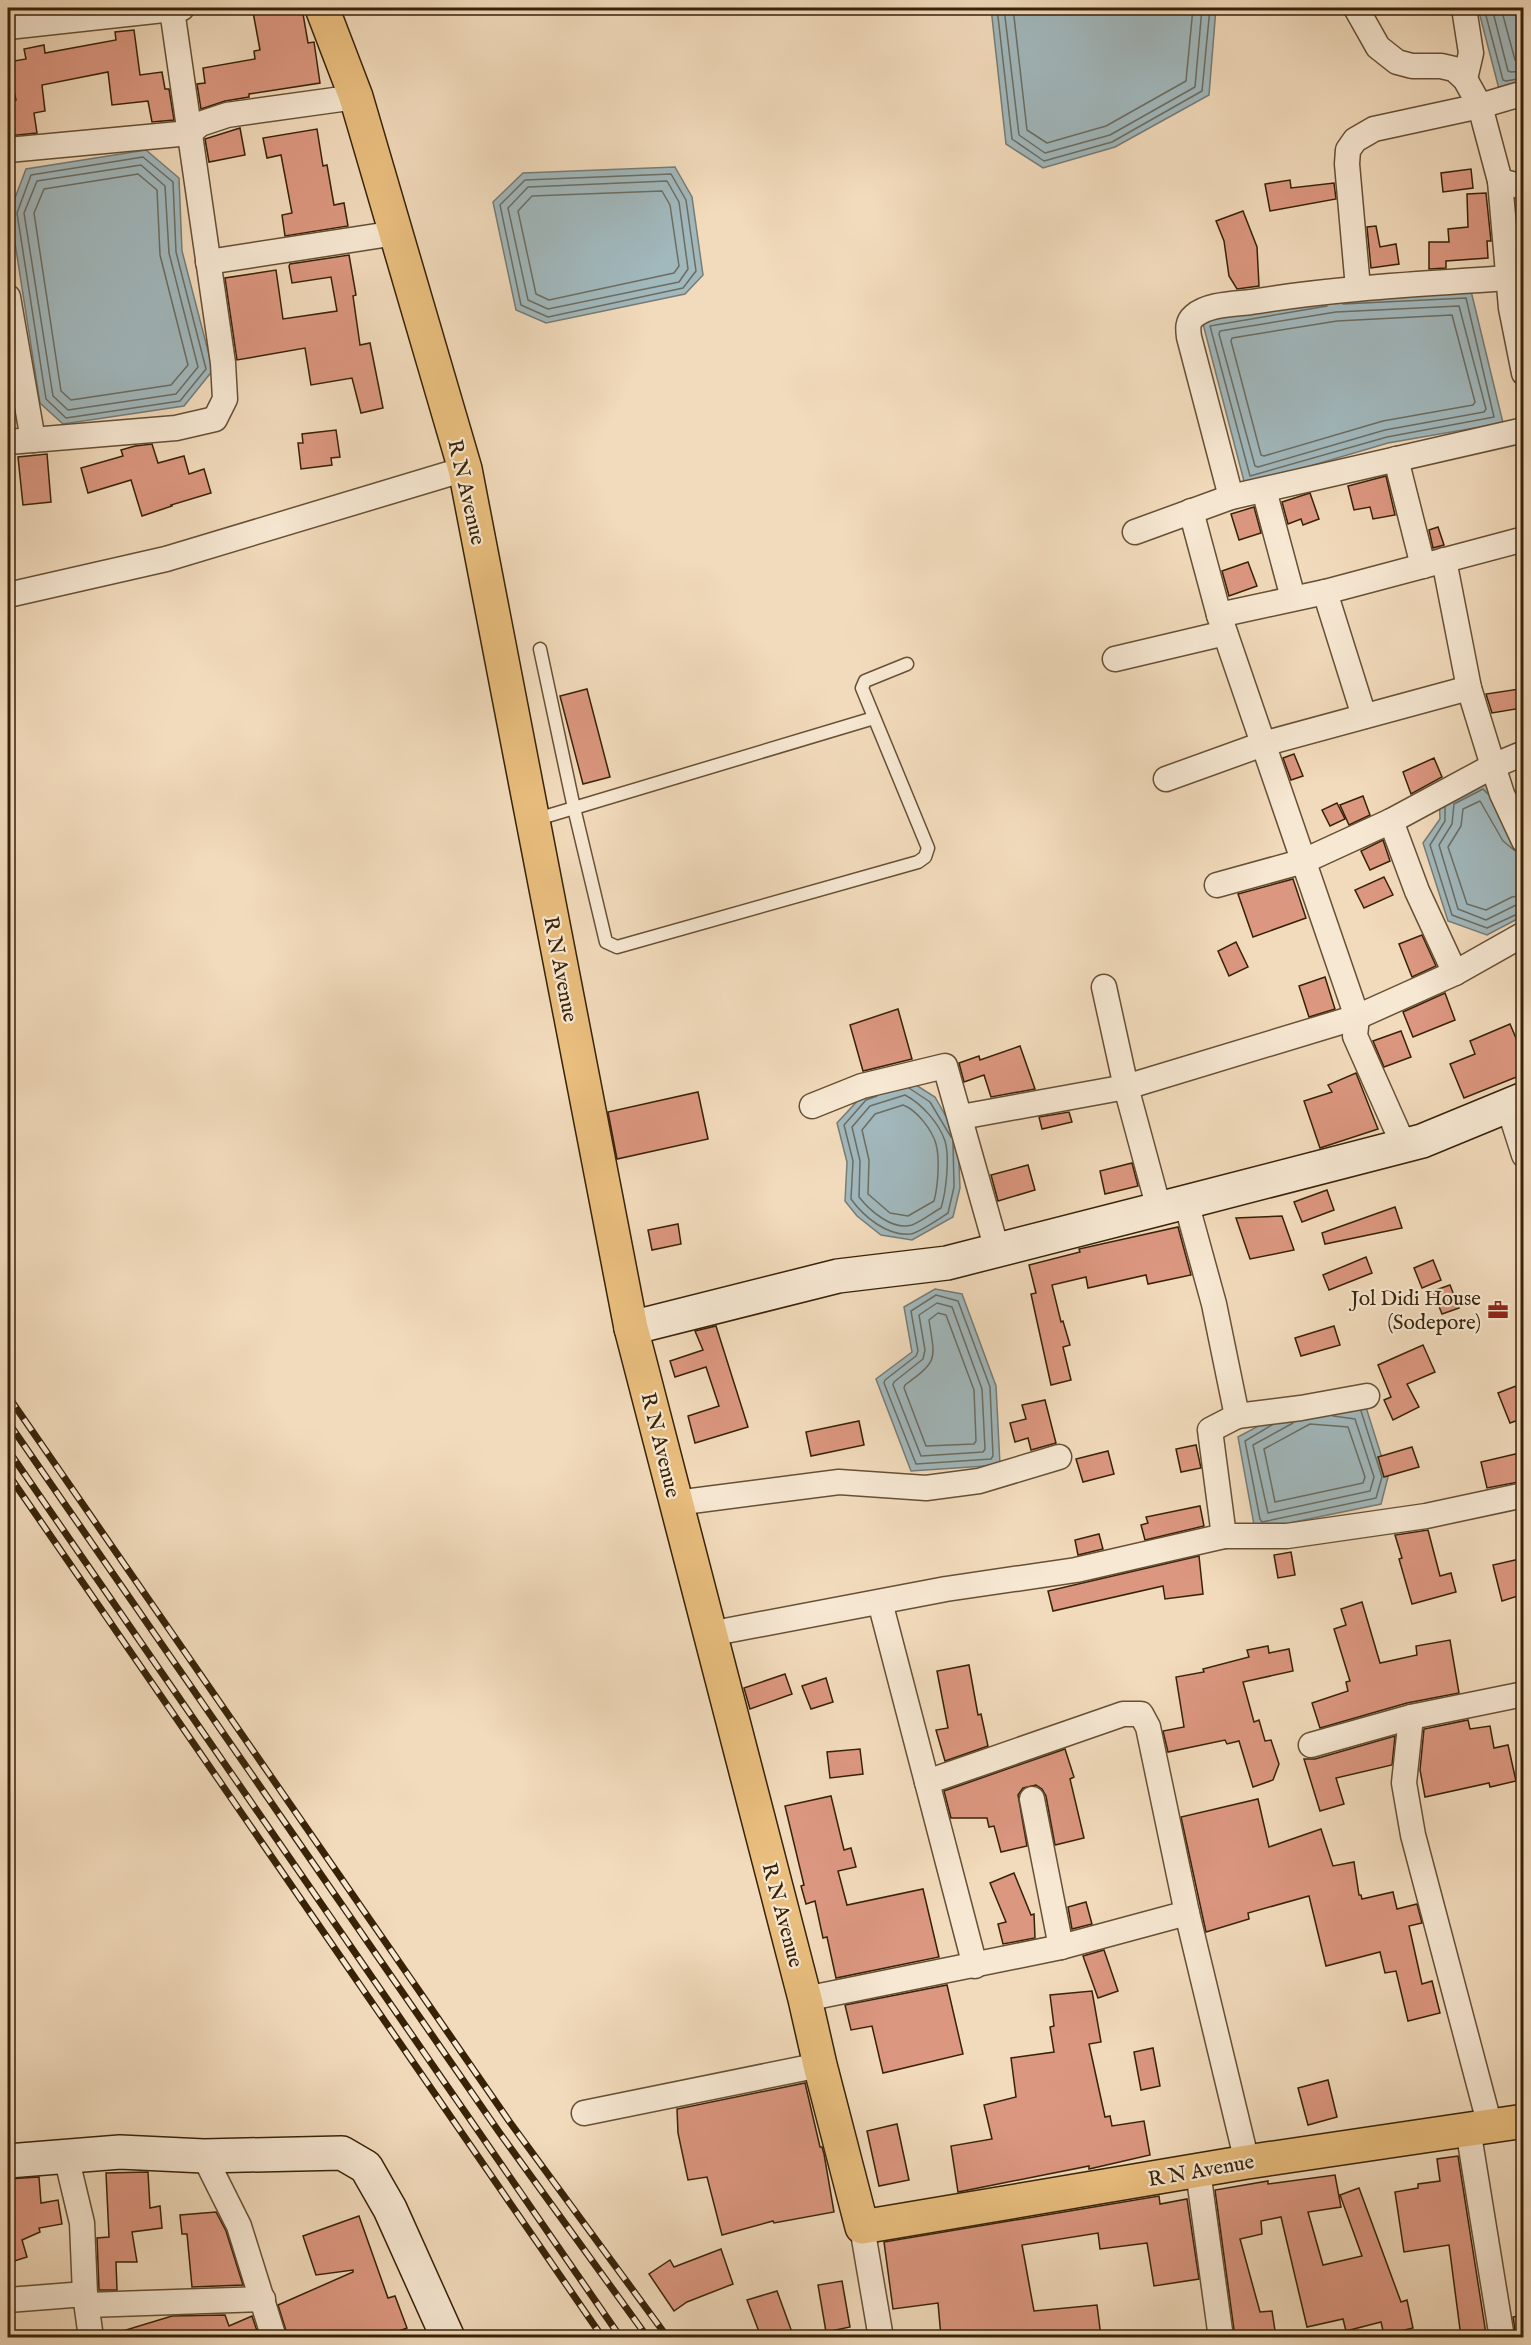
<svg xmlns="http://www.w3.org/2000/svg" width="1531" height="2345" font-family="'IM FELL English',serif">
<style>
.water{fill:#a1b8bd;stroke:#777c75;stroke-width:1.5}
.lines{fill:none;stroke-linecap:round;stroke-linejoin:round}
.shore{stroke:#6c6d62;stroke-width:1.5}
.building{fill:#dc9780;stroke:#372208;stroke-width:1.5}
.lane-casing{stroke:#665035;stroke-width:15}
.street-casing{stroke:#665035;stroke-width:27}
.secondary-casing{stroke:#372208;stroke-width:36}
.primary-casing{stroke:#372208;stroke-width:36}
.lane{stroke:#f7e8d3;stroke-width:12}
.street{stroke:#f7e8d3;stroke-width:24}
.secondary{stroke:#f7e8d3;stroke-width:33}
.primary{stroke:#e9be7e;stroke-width:33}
.rail-casing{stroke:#372208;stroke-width:7}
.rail{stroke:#f7e8d3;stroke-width:4.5;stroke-dasharray:14;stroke-linecap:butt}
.labels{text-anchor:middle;stroke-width:4.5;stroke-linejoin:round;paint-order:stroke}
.street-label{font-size:21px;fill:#372208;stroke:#f7e8d3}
.poi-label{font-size:21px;fill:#372208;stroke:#f7e8d3;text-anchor:end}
</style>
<rect width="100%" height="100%" fill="#f2dbbc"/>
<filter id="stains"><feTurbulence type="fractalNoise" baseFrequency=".00333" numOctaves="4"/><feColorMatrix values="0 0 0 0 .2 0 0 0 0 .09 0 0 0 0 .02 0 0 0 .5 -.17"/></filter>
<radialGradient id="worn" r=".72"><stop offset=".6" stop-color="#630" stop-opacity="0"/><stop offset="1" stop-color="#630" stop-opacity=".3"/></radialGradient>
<!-- water -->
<g class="water">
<polygon points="991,8 1216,8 1209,95 1115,147 1043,168 1006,144"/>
<polygon points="1478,8 1523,8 1523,84 1499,89"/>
<polygon points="146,150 179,178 182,251 213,370 184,406 63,424 40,403 10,211 26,169"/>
<polygon points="675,167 692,197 703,275 685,294 546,323 516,310 493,202 523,173"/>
<polygon points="1471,291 1503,423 1388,443 1245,485 1202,320 1334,298"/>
<polygon points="1491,770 1523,833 1523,916 1487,935 1448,921 1423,843 1440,819 1439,795"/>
<polygon points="908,1080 935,1097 958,1138 960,1188 953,1217 912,1240 881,1235 857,1216 845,1201 847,1162 837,1123 863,1095"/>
<polygon points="935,1289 962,1294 996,1386 1000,1465 911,1471 876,1379 912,1352 904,1307"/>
<polygon points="1305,1401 1365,1404 1388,1477 1381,1504 1255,1530 1238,1437"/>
</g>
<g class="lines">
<!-- shore -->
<g class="shore">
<polyline points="997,8 1012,139 1044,161 1112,142 1202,91 1210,8"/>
<polyline points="1004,8 1019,135 1045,153 1110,135 1195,87 1202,8"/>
<polyline points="1013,8 1027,130 1047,143 1106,126 1186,81 1193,8"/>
<polyline points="1484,8 1503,80 1506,81 1524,78"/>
<polyline points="1492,8 1508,71 1511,72 1524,71"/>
<polyline points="1501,8 1515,60 1524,62"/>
<polygon points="143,157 173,182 176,252 206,369 180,401 66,418 46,399 17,213 31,175"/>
<polygon points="141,165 165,186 169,253 198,367 176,394 68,410 53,396 24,213 37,181"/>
<polygon points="138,174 157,190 160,255 188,365 171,385 71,400 61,391 34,213 44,189"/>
<polygon points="671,174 686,200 696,271 683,288 548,317 521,305 500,205 525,180"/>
<polygon points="667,181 679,202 688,269 679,282 548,309 528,300 508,208 528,187"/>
<polygon points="662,191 670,205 679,266 674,273 549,300 536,294 518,211 532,196"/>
<polyline points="1327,306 1210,326 1250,476 1387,437 1494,417 1466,298 1343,304"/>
<polygon points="1459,306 1486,409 1484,412 1385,430 1258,467 1255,466 1219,334 1220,331 1336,312"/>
<polygon points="1452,315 1475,402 1473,405 1383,421 1264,456 1261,455 1231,341 1232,338 1337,321"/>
<polyline points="1488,794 1483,789 1454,804 1452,824 1439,845 1458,909 1486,920 1516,905 1524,904"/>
<polyline points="1445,807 1445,821 1430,845 1452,915 1487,928 1524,911"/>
<polyline points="1514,850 1503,841 1480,801 1463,809 1461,826 1448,847 1467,904 1486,910 1512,897 1524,895"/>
<polyline points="909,1088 930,1102 951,1137"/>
<path d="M905 1095C922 1104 939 1123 945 1141 950 1157 946 1192 941 1208 932 1213 922 1221 912 1225 893 1231 870 1211 859 1197L860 1161 852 1127 870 1106Z"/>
<path d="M877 1096 866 1100 844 1125 853 1161 851 1199C864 1217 887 1236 910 1234 919 1233 940 1218 948 1213L954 1187 953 1142"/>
<path d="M903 1105C917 1110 932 1130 936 1144 940 1159 938 1186 934 1201L908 1216 890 1213 868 1194 869 1160 862 1130 875 1114Z"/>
<polygon points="936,1295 958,1301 990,1387 993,1456 991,1459 916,1464 884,1383 885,1380 916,1356 918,1351 911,1311"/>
<polygon points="937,1303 952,1307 982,1389 985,1449 983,1452 921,1456 893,1385 894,1382 923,1359 925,1350 919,1315"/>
<path d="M938 1313 946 1315 974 1390 976 1441 974 1444 926 1446 904 1388 905 1385C939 1360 935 1360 929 1320Z"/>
<polyline points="1293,1423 1253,1445 1268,1513 1370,1491 1374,1477 1355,1419 1333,1416"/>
<polygon points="1310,1424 1348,1427 1365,1477 1363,1483 1275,1502 1264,1449"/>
<polyline points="1272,1425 1245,1441 1260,1519 1262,1522 1376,1498 1382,1477 1361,1411"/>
</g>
</g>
<!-- building -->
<g class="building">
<polygon points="274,8 302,8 308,43 314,42 320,83 249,94 249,97 225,101 201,109 197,84 205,83 203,68 255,59 254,51 260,50 253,12"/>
<polygon points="134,30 140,75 162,72 165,89 169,89 174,120 152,122 148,101 112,105 108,72 42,85 45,111 34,113 37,133 8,136 8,101 16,100 8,62 26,59 24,49 44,45 45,53 116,40 115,32"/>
<polygon points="240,128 245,155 209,162 205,139"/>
<polygon points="317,129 323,166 327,165 334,205 344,203 348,226 285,236 282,215 292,213 281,155 267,158 263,138"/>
<polygon points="1471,169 1473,188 1443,192 1441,173"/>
<polygon points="1290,180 1291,188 1334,183 1336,199 1270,211 1265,184"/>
<polygon points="1486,193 1491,241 1487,241 1488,258 1446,261 1446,268 1429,269 1429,242 1449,242 1448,229 1468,227 1467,194"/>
<polygon points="1516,206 1524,206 1524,239 1519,239"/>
<polygon points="1243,211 1257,247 1259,286 1237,289 1229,276 1224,241 1216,221"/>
<polygon points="1376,226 1380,247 1396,244 1399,264 1371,268 1367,227"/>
<polygon points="349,255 356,295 353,296 360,345 370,343 383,408 361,413 352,378 311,385 305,348 237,360 225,278 276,270 283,319 337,311 331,277 292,283 289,266 290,264"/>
<polygon points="336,430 340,457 331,458 332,465 301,469 298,443 303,443 302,434"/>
<polygon points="152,444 158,463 184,456 189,474 204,469 211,493 171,505 172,506 142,516 131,480 88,493 81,468 123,456 121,450 135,446"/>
<polygon points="47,454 51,502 23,505 18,457"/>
<polygon points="1386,476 1395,515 1373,519 1370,507 1354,510 1348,486"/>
<polygon points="1310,493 1319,519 1303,525 1301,519 1288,524 1282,502"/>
<polygon points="1254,507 1261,533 1239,540 1231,514"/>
<polygon points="1438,527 1444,545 1433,548 1429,530"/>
<polygon points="1248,562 1257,586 1229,596 1222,571"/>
<polygon points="587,689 610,777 583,784 560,696"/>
<polygon points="1519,689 1522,708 1492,713 1486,694"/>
<polygon points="1294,754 1303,776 1291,780 1283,758"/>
<polygon points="1434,758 1442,777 1411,794 1403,772"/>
<polygon points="1363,796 1370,815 1349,825 1340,805"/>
<polygon points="1337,803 1345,819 1330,826 1322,810"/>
<polygon points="1383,840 1390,861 1370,870 1361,851"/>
<polygon points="1384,877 1393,895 1364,908 1355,890"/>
<polygon points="1293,879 1306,918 1253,937 1238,894"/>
<polygon points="1422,935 1436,966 1412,977 1399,944"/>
<polygon points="1236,942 1248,967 1229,976 1218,951"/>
<polygon points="1325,977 1335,1009 1309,1017 1299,986"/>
<polygon points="1445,993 1455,1020 1413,1037 1403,1012"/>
<polygon points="898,1009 912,1059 863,1071 850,1025"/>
<polygon points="1510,1024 1524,1057 1524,1074 1464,1098 1450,1064 1475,1054 1470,1041"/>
<polygon points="1401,1031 1411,1057 1384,1067 1373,1041"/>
<polygon points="1020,1046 1035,1089 991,1097 984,1075 964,1082 959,1063 979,1056 980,1060"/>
<polygon points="1356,1073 1378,1129 1320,1148 1304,1101 1332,1092 1328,1085"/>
<polygon points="698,1092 708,1139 617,1159 608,1112"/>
<polygon points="1069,1112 1072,1122 1042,1129 1039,1117"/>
<polygon points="1132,1163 1138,1186 1105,1194 1100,1171"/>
<polygon points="1028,1165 1035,1190 998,1201 991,1175"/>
<polygon points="1327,1190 1334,1210 1302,1222 1294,1202"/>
<polygon points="1395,1207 1402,1228 1325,1244 1322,1233"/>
<polygon points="1282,1216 1294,1250 1250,1259 1236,1218"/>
<polygon points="678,1224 681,1244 652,1250 648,1230"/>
<polygon points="1178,1227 1191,1275 1148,1284 1146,1275 1088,1288 1086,1277 1052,1285 1061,1322 1063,1321 1070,1345 1063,1347 1071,1380 1051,1385 1031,1294 1036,1293 1029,1265 1080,1252 1079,1249"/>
<polygon points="1366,1257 1372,1273 1329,1290 1323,1275"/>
<polygon points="1433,1260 1441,1280 1422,1288 1414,1268"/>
<polygon points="1450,1285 1459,1308 1442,1314 1433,1291"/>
<polygon points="716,1326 748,1427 695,1443 688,1416 719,1406 706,1367 675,1377 670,1361 703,1350 695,1331"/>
<polygon points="1334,1326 1340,1345 1301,1356 1295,1338"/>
<polygon points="1423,1345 1435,1372 1407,1384 1419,1407 1393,1420 1384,1400 1391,1397 1378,1365"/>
<polygon points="1516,1386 1524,1405 1524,1418 1510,1423 1498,1393"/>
<polygon points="1045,1400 1056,1443 1031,1450 1028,1438 1015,1442 1010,1423 1026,1419 1022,1405"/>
<polygon points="859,1421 864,1445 811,1456 806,1432"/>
<polygon points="1196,1445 1201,1468 1181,1472 1176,1449"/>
<polygon points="1412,1447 1419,1467 1384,1477 1378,1457"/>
<polygon points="1108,1451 1114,1474 1083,1482 1076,1459"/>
<polygon points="1524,1452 1524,1481 1487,1488 1481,1462"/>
<polygon points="1200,1506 1204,1526 1145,1540 1141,1525 1148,1523 1146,1517"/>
<polygon points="1428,1530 1440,1576 1451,1573 1456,1592 1412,1604 1399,1559 1402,1558 1395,1535"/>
<polygon points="1099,1534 1103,1549 1078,1555 1075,1540"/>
<polygon points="1291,1552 1295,1575 1278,1578 1274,1555"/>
<polygon points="1199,1556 1203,1594 1165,1599 1163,1586 1053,1611 1048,1591"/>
<polygon points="1524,1558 1524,1594 1502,1601 1493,1565"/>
<polygon points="1362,1602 1380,1663 1417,1655 1416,1646 1450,1640 1459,1693 1407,1703 1320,1728 1312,1703 1348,1691 1346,1682 1350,1681 1334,1629 1346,1625 1341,1609"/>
<polygon points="1268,1646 1269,1653 1289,1649 1293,1671 1243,1682 1254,1722 1259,1720 1265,1741 1271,1740 1279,1764 1273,1780 1253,1787 1239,1741 1227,1744 1225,1740 1168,1752 1163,1731 1184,1727 1176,1677 1204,1672 1203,1669 1249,1657 1247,1650"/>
<polygon points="969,1665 978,1715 981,1714 988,1746 945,1761 936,1730 948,1728 937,1671"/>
<polygon points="785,1674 792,1694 750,1709 744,1688"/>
<polygon points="826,1678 833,1702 811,1709 802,1686"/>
<polygon points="1468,1720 1470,1729 1490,1726 1494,1748 1508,1745 1516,1781 1490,1787 1489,1783 1425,1797 1420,1770 1424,1729"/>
<polygon points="1395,1736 1392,1765 1336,1778 1344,1804 1320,1811 1304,1759 1315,1759"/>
<polygon points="860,1749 863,1774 830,1778 827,1752"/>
<polygon points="1065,1749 1074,1777 1070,1779 1084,1838 1055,1845 1046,1796 1042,1789 1036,1785 1023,1788 1018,1795 1027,1846 1001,1852 994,1826 989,1827 987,1818 951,1818 944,1791"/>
<polygon points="831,1796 844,1850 851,1848 856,1867 838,1871 847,1905 923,1889 939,1957 836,1978 827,1937 823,1938 815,1901 806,1904 801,1886 804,1885 785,1806"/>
<polygon points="1258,1799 1269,1847 1321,1829 1333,1866 1354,1862 1359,1895 1361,1895 1362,1899 1393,1892 1397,1909 1417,1904 1422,1923 1409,1926 1422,1984 1432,1981 1440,2013 1408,2021 1396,1971 1385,1973 1380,1952 1326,1966 1309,1896 1248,1913 1249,1919 1206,1932 1181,1817"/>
<polygon points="1014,1873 1031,1915 1034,1914 1035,1938 1003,1944 998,1924 1006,1922 990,1883"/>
<polygon points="1086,1902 1092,1924 1072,1929 1068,1907"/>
<polygon points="1104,1950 1118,1991 1098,1998 1083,1956"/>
<polygon points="947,1985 963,2054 883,2073 872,2026 851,2030 845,2005"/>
<polygon points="1092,1991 1101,2042 1089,2044 1105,2117 1110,2116 1112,2126 1144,2121 1150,2155 1089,2169 1089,2166 958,2192 951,2146 992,2139 984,2105 1016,2097 1011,2058 1054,2052 1050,2027 1054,2026 1050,1995"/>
<polygon points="1153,2048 1160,2086 1141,2090 1134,2052"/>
<polygon points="1328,2080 1337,2117 1308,2125 1298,2088"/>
<polygon points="805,2083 820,2147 822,2147 824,2154 834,2212 774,2223 773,2221 722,2235 707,2177 688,2180 678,2133 677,2109"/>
<polygon points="897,2124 909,2180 879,2186 867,2131"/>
<polygon points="1458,2156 1486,2334 1461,2337 1449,2245 1404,2252 1395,2192 1418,2188 1418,2184 1440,2181 1437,2159"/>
<polygon points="148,2172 150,2208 160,2206 162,2228 132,2232 137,2262 116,2262 117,2290 99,2290 97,2238 109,2237 106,2173"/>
<polygon points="1335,2175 1341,2207 1308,2212 1323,2265 1362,2256 1340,2195 1359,2188 1401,2302 1407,2300 1413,2328 1384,2335 1381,2322 1346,2331 1343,2319 1307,2327 1281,2217 1261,2221 1262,2234 1240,2239 1260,2312 1272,2311 1276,2337 1235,2337 1215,2190 1268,2181 1268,2184"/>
<polygon points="39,2177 41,2203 58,2200 62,2224 39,2228 40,2232 22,2240 27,2257 8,2263 8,2179"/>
<polygon points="1159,2196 1160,2204 1187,2199 1199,2279 1154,2286 1147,2243 1100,2249 1098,2233 1022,2245 1034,2311 1097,2305 1101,2337 941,2337 938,2303 893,2309 884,2242"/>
<polygon points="216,2212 226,2231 243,2285 192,2287 187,2234 182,2234 180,2215"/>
<polygon points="359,2216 388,2298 395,2296 407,2328 384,2337 288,2337 278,2305 353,2272 353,2270 316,2275 303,2236"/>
<polygon points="721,2249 733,2284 687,2302 674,2311 649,2274 670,2260 674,2267"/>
<polygon points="842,2281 850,2327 826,2332 818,2285"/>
<polygon points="777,2291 793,2335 761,2337 747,2300"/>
<polygon points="225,2315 229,2326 252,2316 259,2337 117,2337 116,2333 172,2316"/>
<polygon points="1524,2315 1524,2337 1516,2337 1513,2317"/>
</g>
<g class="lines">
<!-- lane casing -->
<g class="lane-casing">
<g id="lane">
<polyline points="540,649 574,808 606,942 617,947 918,862 925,857 928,848 862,688 865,681 907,664"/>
<polyline points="534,820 874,718"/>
</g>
</g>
<!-- street casing -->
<g class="street-casing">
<g id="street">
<polyline points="1356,8 1378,47 1397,62 1412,66 1441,66 1454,69 1465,79 1480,106 1500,181 1511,308 1524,373"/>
<polyline points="1464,8 1471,53 1465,79"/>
<polyline points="8,27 182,8"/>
<polyline points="8,150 190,133 200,124 227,115 356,97"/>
<polyline points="1500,181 1524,187"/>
<polyline points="208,262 396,233"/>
<polyline points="1358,288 1347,164 1348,150 1355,140 1374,129 1480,106 1524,93"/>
<polyline points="8,297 33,440"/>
<polyline points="8,442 176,428 215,419 225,399 223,363 172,10"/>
<polyline points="1396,459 1423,566"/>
<polyline points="1264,490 1293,598"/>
<path d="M1231 497 1189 337C1188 329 1187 322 1194 316 1208 304 1234 304 1251 302 1337 288 1422 284 1508 278"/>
<polyline points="1191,511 1219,615 1357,1017 1355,1036 1404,1146"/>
<polyline points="1135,532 1231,497 1524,430"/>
<polyline points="1444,560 1469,688 1493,766 1524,753"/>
<polyline points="1325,592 1364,716"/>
<polyline points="8,595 166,559 465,469"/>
<polyline points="1219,615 1325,592 1524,539"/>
<polyline points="1115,659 1225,633"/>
<polyline points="1166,779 1263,744 1469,688"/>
<polyline points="1391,821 1417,891 1455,973"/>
<polyline points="1217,885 1304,861 1391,821 1493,766 1502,794 1524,841"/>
<polyline points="1104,987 1126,1087 1159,1209"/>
<polyline points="1508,1105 1524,1155"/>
<polyline points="812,1106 862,1086 945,1066 997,1250"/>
<polyline points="961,1117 1126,1087 1357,1017 1455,973 1524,934"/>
<polyline points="1186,1202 1214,1304 1237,1416 1210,1430 1224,1536"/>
<polyline points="1237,1416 1301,1408 1367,1396"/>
<polyline points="676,1503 839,1482 926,1488 979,1481 1059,1457"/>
<polyline points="880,1602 975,1966"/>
<polyline points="709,1634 946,1589 1076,1570 1224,1536 1287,1536 1426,1516 1524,1495"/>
<polyline points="1411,1717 1404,1783 1413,1835 1490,2126"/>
<polyline points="1311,1745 1411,1717 1524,1694"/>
<polyline points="927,1782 1123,1714 1141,1714 1148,1727 1187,1913 1061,1947"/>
<polyline points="1187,1913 1247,2162"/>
<polyline points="805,1999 1061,1947 1032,1799"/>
<polyline points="584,2113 820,2065"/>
<polyline points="1468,2129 1502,2338"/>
<polyline points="66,2156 82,2223 85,2294 91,2338"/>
<polyline points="204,2156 239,2226 274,2338"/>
<polyline points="1198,2171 1221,2338"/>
<polyline points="862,2227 881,2338"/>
<polyline points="8,2300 85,2294"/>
<polyline points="87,2305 263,2299"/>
</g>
</g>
<!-- secondary casing -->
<g class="secondary-casing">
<g id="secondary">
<polyline points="631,1328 838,1276 947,1263 1186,1202 1422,1141 1524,1099"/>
<polyline points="8,2161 120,2152 204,2156 342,2153 366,2167 390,2209 448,2338"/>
</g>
</g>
<!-- primary casing -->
<g class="primary-casing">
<polyline id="primary" points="322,8 356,97 465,469 631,1328 805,1999 820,2065 862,2227 1247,2162 1524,2121"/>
</g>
<!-- lane -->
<use href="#lane" class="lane"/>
<!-- street -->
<use href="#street" class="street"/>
<!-- secondary -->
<use href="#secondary" class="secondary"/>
<!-- primary -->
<use href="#primary" class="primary"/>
<!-- rail casing -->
<g class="rail-casing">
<g id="rail">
<polyline points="8,1396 509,2121 668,2338"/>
<polyline points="8,1422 499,2132 648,2338"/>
<polyline points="8,1450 621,2338"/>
<polyline points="8,1474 603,2338"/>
</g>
</g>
<!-- rail -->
<use href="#rail" class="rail"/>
</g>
<!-- icons -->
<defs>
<g id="office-bare" transform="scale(1.62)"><path d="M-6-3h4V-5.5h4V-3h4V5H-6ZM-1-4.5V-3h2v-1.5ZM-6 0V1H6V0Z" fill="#8f2418" stroke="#f7e8d3" stroke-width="2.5" paint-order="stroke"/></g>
</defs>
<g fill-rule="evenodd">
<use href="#office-bare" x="1498" y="1310"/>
</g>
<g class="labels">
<!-- street labels -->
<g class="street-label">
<text transform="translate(467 492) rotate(77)" y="7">R N Avenue</text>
<text transform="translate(561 969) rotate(79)" y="7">R N Avenue</text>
<text transform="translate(661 1445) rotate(76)" y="7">R N Avenue</text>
<text transform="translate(783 1915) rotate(75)" y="7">R N Avenue</text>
<text transform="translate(1201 2170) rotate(-10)" y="7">R N Avenue</text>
</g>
<!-- poi labels -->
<g class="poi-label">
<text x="1481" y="1305">Jol Didi House<tspan x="1481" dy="24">(Sodepore)</tspan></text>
</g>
</g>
<!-- margin -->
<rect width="1531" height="2345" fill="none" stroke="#f2dbbc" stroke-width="30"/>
<rect x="9" y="9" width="1513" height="2327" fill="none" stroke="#372208" stroke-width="3"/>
<rect x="15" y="15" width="1501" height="2315" fill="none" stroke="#372208" stroke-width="1.5"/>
<rect width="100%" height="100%" filter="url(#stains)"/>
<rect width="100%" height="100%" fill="url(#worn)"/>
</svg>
